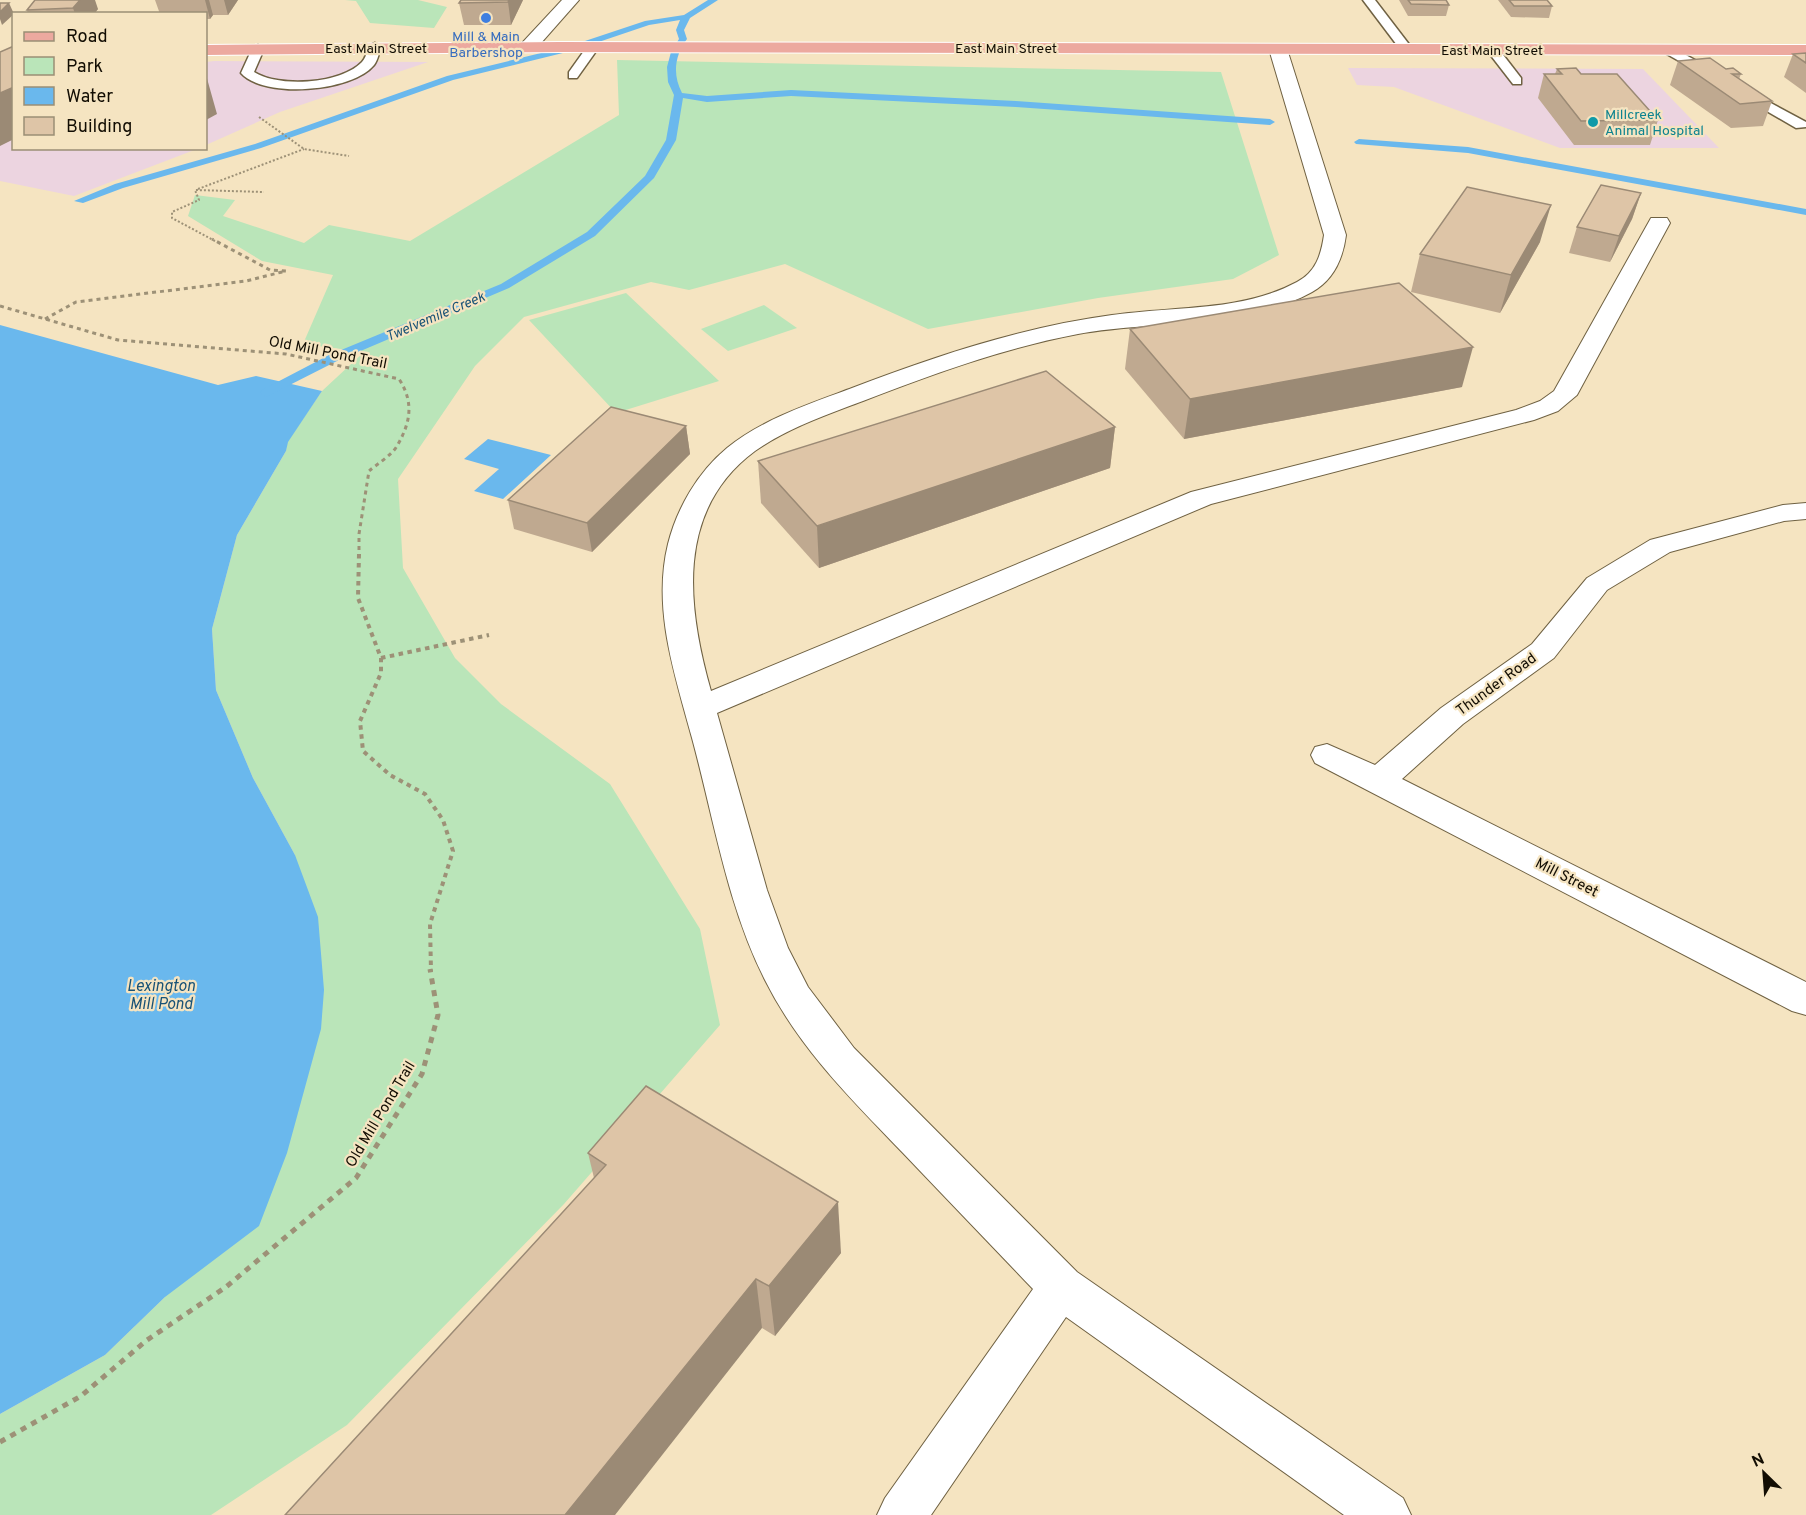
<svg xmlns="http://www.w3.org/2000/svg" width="1806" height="1515" font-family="Overpass,sans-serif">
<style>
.commercial{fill:#ecd4e0}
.green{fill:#bae5b9}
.water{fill:#6ab8ed}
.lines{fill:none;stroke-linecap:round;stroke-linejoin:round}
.stream{fill:#6ab8ed;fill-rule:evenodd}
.service-casing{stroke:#6f6142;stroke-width:3}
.minor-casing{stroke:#6f6142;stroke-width:2}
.primary-casing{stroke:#fff;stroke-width:2}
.path-far3{stroke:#9d9177;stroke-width:2;stroke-dasharray:2 2;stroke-linecap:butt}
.path-far2{stroke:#9d9177;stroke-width:3;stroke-dasharray:4 4;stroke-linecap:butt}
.path-far1{stroke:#9d9177;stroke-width:4;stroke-dasharray:4.5 4.5;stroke-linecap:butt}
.path{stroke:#9d9177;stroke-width:5;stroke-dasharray:6 6;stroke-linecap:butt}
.service{fill:#fff;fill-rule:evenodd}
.minor{fill:#fff;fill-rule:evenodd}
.primary{fill:#eca99f;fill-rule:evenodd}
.wall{fill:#bfa990}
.shaded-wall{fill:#9b8a75}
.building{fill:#dec5a7;stroke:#9b8a75;stroke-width:1.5}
.shop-dot{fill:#3f7fe0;stroke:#f5e4c1;stroke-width:2}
.culture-dot{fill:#0f9aa8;stroke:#f5e4c1;stroke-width:2}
.labels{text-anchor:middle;stroke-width:4.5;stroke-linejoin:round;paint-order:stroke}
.far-shop-label{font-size:14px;fill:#366cbe;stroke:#f5e4c1}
.far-street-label{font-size:14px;fill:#120d03;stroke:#f5e4c1}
.far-culture-label{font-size:14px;fill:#0d838f;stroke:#f5e4c1;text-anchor:start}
.far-water-label{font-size:14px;font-style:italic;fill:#185276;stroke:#f5e4c1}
.street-label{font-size:15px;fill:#120d03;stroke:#f5e4c1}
.water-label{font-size:16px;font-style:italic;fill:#185276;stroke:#f5e4c1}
</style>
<rect width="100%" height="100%" fill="#f5e4c1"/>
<!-- commercial -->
<g class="commercial">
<polygon points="206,62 214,61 428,62 280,112 206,145"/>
<polygon points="1348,68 1643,69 1719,148 1560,148 1394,87 1357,85"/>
<polygon points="0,70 13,70 14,148 197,149 74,196 0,181"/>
</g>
<!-- green -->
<g class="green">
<polygon points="345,0 418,0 447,7 434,28 370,23 356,1"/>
<polygon points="617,60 1221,72 1279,255 1233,279 1098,298 928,329 785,264 689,290 651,282 524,317 475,366 398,479 403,568 455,658 501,704 610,784 700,929 720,1025 564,1204 347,1425 211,1515 0,1515 0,1414 105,1355 165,1297 295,855 253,778 216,690 212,629 237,535 286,451 287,442 322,391 364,352 303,344 333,275 262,261 188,216 195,195 235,200 223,216 304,243 329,225 410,241 619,115"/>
<polygon points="626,293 719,381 616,413 529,320"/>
<polygon points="764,305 797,328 728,351 701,329"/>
</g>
<!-- water -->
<g class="water">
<polygon points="0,325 218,385 256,376 322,391 288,442 286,451 237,535 212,629 216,690 253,778 295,855 318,917 324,990 321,1029 287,1153 259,1226 165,1297 105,1355 0,1414"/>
<polygon points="488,439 551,455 503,499 474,491 499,469 464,459"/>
</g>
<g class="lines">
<!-- stream -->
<g class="stream">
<path d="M708 0H718L690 18 684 30 687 39C675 55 672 74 682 93L707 96 791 90 1016 101 1270 119 1275 122 1270 125 1016 107 791 96 707 102 683 98 676 140 654 178 595 236 509 288 337 361 266 397 260 393 262 390 329 355 501 284 587 232 645 176 666 140 674 95 668 82 667 67 671 52 679 39 676 30 680 20 649 25 575 50 453 80 261 148 123 188 83 203 74 201 115 184 255 144 447 76 570 46 645 21 684 15Z"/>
<polygon points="1359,139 1468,147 1806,209 1806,215 1468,153 1356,144 1354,142"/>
</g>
<!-- service casing -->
<g class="service-casing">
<g id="service">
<polygon points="1363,0 1375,0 1411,47 1411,53 1403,53"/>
<path d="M375 43 381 47C379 52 378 60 374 65 352 92 264 99 241 73L252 49 258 45 264 49 254 72C279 88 341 84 362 62 368 56 366 46 375 43Z"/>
<polygon points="593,43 599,47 577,78 569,78 569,72 589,44"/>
<polygon points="1493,46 1497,47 1521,78 1521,84 1513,84 1489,53 1487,50"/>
<polygon points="1669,46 1719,73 1721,76 1715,80 1711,79 1665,53 1663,50"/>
<polygon points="1743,88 1806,122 1806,127 1796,128 1739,95 1737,92"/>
</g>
</g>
<!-- minor casing -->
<g class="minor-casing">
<g id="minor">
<polygon points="562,0 579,0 534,51 522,51 519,47 522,43"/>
<path d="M1278 44 1287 49 1346 235C1343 258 1334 280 1312 292 1243 330 1154 320 1078 334 1004 348 933 374 863 401 826 415 788 428 755 451 675 510 687 607 711 691L1191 492 1516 410 1540 401 1554 391 1651 218H1667L1670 223 1577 395 1558 411 1534 420 1211 504 717 713 767 890 788 948 808 987 854 1048 1077 1272 1403 1498 1411 1515H1344L1066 1317 931 1515H877L885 1498 1033 1289C990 1244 946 1198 903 1153 851 1099 799 1048 765 980 727 905 714 819 692 738 675 675 652 609 668 544 677 508 698 472 727 448 763 419 809 404 852 388 936 356 1022 327 1112 315 1173 306 1241 312 1297 282 1316 272 1321 255 1324 235L1269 49Z"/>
<polygon points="1806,503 1806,519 1784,521 1670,552 1607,590 1554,658 1463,724 1402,779 1806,982 1806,1015 1792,1011 1315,763 1311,755 1315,747 1327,744 1375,765 1441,708 1532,644 1587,578 1650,540 1783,505"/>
</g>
</g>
<!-- primary casing -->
<g class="primary-casing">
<polygon id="primary" points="560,42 1806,45 1806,55 560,52 206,55 206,45"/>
</g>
<!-- path-far3 -->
<g class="path-far3">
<polyline points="259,117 304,149 349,156"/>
<polyline points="198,189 304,149"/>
<polyline points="215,241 172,218 172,212 199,200 195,190 264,192"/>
</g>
<!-- path-far2 -->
<g class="path-far2">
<path d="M0 306 118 340 286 354 399 379C414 402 411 422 397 446 392 455 377 464 369 471L359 534V556"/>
<polyline points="45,319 76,302 246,281 286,271 270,270 212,239"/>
</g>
<!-- path-far1 -->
<g class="path-far1">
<polyline points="359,554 358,598 381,658 381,673 360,721 363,751 390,775 425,794 443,820 453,851 430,924 431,971"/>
<polyline points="381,658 489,635"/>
</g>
<!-- path -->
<polyline class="path" points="0,1442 81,1396 147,1340 226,1287 356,1178 422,1074 438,1015 430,969"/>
<!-- service -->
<use href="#service" class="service"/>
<!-- minor -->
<use href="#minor" class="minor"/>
<!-- primary -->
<use href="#primary" class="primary"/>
</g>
<!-- wall -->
<g class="wall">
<polygon points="35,0 98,9 94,14 28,14 27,10"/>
<polygon points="155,0 238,0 228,15 213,15 210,19 206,19 206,14 160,14"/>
<polygon points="461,0 523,0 511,25 464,25 459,3"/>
<polygon points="1399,0 1446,0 1449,5 1446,16 1408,16"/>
<polygon points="1498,0 1547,0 1552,6 1549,18 1511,17"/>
<polygon points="1806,53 1806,93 1784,77 1793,54"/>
<polygon points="1678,61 1726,69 1741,74 1739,79 1772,101 1763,126 1731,128 1670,85"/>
<polygon points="1557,69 1581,74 1658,120 1650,145 1574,145 1538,98 1544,74 1555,74"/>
<polygon points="1641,193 1632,219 1610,262 1569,253 1577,227"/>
<polygon points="1540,242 1500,313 1411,292 1420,254"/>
<polygon points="1130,329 1462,387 1184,439 1125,369"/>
<polygon points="686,426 690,454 592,552 514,529 508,500"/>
<polygon points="1115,427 1110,468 819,568 761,503 758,461"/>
<polygon points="588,1153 841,1253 775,1336 762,1328 594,1178"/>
</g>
<!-- shaded-wall -->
<g class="shaded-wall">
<polygon points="80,0 95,0 98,9 94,14 75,14 73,8"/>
<polygon points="205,0 209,0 213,15 210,19"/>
<polygon points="224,0 238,0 228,15"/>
<polygon points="509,0 523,0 511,25 508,2"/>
<polygon points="9,3 14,14 2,25 0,19 0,12"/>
<polygon points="206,75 217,114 206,120"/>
<polygon points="14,87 14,139 0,146 0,93"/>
<polygon points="1641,193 1632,219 1610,262 1619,236"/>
<polygon points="1551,205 1540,242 1500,313 1511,275"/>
<polygon points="1473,347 1462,387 1184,439 1190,399"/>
<polygon points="686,426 690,454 592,552 587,523"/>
<polygon points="1115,427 1110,468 819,568 817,526"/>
<polygon points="838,1202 841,1253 775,1336 769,1286"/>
<polygon points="756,1279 762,1328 615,1515 565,1515"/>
</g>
<!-- building -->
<g class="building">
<polygon points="35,0 80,0 73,8 27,10"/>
<polygon points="461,0 509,0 508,2 459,3"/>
<polygon points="1408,0 1446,0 1449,5 1411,4"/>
<polygon points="1509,0 1547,0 1552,6 1514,6"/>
<polygon points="0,3 9,3 0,12"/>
<polygon points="14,46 14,87 0,93 0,52"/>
<polygon points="1806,53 1806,63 1793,54"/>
<polygon points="1710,58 1726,69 1733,68 1741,74 1732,74 1772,101 1740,104 1678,61"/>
<polygon points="1576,68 1581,74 1617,74 1658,120 1581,121 1544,74 1562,74 1557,69"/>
<polygon points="1601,185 1641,193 1619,236 1577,227"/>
<polygon points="1467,187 1551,205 1511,275 1420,254"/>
<polygon points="1399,283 1473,347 1190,399 1130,329"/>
<polygon points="1046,371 1115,427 817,526 758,461"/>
<polygon points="611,407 686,426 587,523 508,500"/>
<polygon points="646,1086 838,1202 769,1286 756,1279 565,1515 285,1515 606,1165 588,1153"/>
</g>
<!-- markers -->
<circle class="shop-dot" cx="486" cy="18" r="6"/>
<circle class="culture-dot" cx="1593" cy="122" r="6"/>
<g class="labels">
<!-- far-shop labels -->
<g class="far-shop-label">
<text x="486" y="41">Mill &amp; Main<tspan x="486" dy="16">Barbershop</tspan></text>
</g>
<!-- far-street labels -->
<g class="far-street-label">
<text x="376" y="53">East Main Street</text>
<text x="1006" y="53">East Main Street</text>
<text x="1492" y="55">East Main Street</text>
</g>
<!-- far-culture labels -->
<g class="far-culture-label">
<text x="1605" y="119">Millcreek<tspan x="1605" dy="16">Animal Hospital</tspan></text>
</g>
<!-- far-water labels -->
<g class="far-water-label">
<text transform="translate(435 316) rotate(-23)" y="5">Twelvemile Creek</text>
</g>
<!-- street labels -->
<g class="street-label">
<text transform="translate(328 352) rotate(11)" y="5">Old Mill Pond Trail</text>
<text transform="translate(1496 684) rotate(-36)" y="5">Thunder Road</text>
<text transform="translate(1567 877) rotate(27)" y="5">Mill Street</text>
<text transform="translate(380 1114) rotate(-59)" y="5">Old Mill Pond Trail</text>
</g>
<!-- water labels -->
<g class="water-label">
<text x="161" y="991">Lexington<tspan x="161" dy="18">Mill Pond</tspan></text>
</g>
</g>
<!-- legend -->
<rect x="12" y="12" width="195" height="138" fill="#f5e4c1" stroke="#9a8e75" stroke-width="1.5"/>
<rect x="24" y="32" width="30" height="9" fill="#eca99f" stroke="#9a8e75" stroke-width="1.5"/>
<text x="66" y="42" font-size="18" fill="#120d03">Road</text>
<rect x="24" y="57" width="30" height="18" fill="#bae5b9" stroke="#9a8e75" stroke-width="1.5"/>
<text x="66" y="72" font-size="18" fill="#120d03">Park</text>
<rect x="24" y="87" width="30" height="18" fill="#6ab8ed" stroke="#9a8e75" stroke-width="1.5"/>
<text x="66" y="102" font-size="18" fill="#120d03">Water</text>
<rect x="24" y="117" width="30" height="18" fill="#dec5a7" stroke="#9a8e75" stroke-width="1.5"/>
<text x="66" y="132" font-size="18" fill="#120d03">Building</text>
<!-- north arrow -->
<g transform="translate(1764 1473) rotate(335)" stroke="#f5e4c1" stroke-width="4.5" paint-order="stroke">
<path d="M0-4.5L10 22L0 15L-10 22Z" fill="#120d03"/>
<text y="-9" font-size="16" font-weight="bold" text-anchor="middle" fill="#120d03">N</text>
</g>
</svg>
